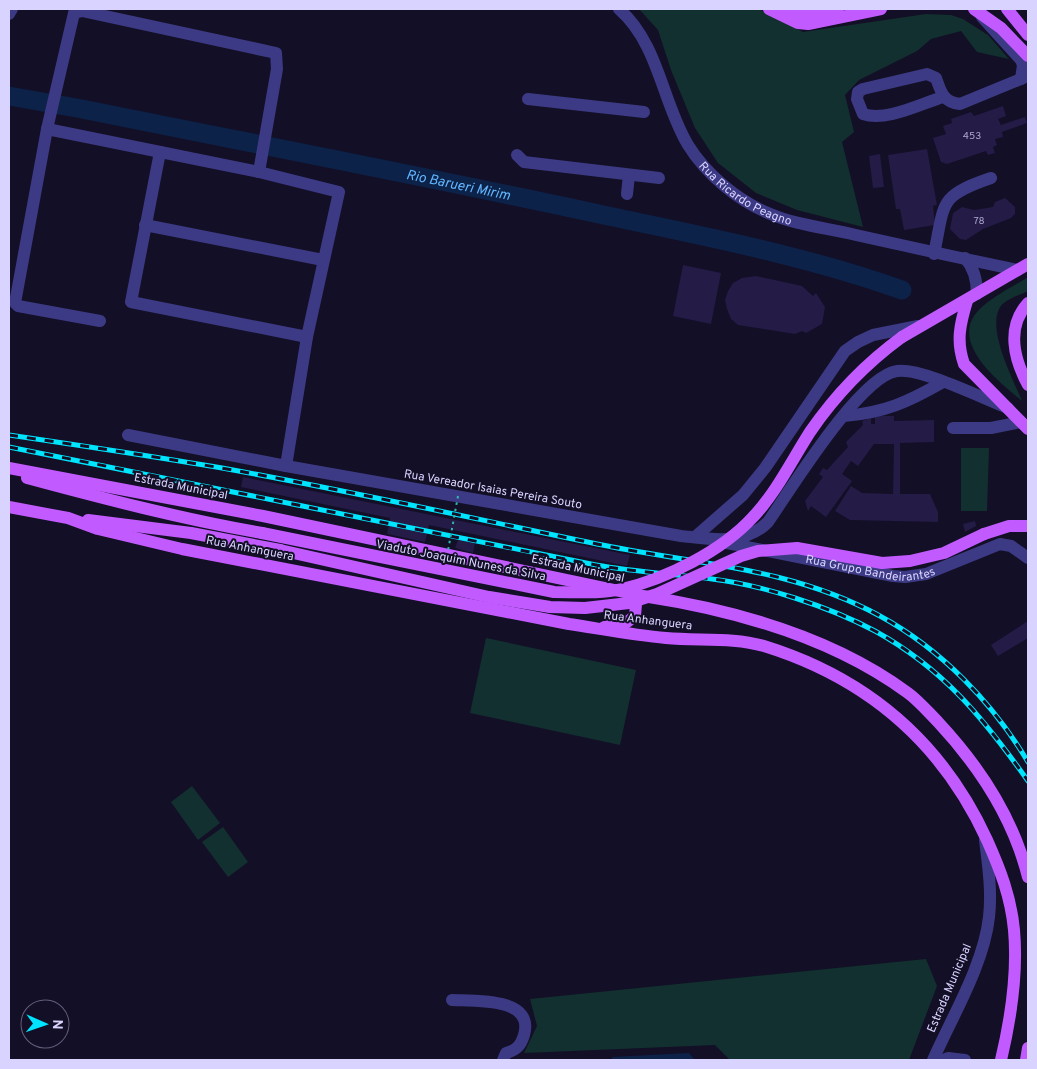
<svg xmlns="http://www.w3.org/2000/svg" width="1037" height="1069" font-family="Overpass,sans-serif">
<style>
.green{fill:#12302f}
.water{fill:#0c2248}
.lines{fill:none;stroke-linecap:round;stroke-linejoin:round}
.river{stroke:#0c2248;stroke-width:19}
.building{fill:#241b47}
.minor{stroke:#3d3a85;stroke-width:12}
.major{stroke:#c25bff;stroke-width:12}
.rail-casing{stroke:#00e5ff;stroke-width:5}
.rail{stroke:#130f26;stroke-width:3;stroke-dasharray:9;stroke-linecap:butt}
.path-bridge{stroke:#2fb8b0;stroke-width:2;stroke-dasharray:2.5 4;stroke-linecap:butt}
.major-bridge{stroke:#c25bff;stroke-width:12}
.labels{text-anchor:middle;stroke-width:4;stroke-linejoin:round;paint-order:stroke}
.number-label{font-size:10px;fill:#aca6d1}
.street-label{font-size:12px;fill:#d9d4ff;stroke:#130f26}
.water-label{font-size:14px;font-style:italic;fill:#62b6ff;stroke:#130f26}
</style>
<rect width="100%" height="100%" fill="#130f26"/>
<!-- green -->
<g class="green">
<polygon points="639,9 759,9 803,32 926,14 951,15 963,19 988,35 1009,59 977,52 961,31 931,39 917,51 859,80 845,95 854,132 842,142 863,227 797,210 756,193 718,163 695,128 671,70 658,30"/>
<path d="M1028 277V291C1020 295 1003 300 999 309 988 332 1013 379 1022 401 997 380 944 339 983 306 996 295 1014 286 1028 277Z"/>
<polygon points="961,448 989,448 987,511 961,511"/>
<polygon points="486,638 636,670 620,745 470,713"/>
<polygon points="192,786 220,823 198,840 171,802"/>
<polygon points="223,827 248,862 228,877 202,842"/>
<polygon points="926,959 937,986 909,1060 730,1060 715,1045 524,1053 537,1026 530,999"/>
</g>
<!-- water -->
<polygon class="water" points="689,1053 695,1060 612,1060 612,1057"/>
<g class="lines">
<!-- river -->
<path class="river" id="s1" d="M9 96 82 109C255 144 428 177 599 214 701 236 804 255 902 290"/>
</g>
<!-- building -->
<g class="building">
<polygon points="1003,106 1006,116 998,119 1001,125 1025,117 1027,123 1002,132 1003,137 995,139 997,145 993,147 995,153 988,155 986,151 947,164 941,162 933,138 946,134 943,126 952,123 951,119 971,112 974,116"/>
<polygon points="927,149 937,205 933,206 935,225 904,230 900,209 896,209 888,155"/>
<polygon points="880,154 884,187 873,188 869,156"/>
<polygon points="1005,198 1015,207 1015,214 1011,218 983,229 966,240 960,239 950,229 953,213 962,207 974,210 993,207 995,202"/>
<polygon points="683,265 721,273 711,324 673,316"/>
<polygon points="756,276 802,286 813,296 816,293 825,307 822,324 806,333 802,331 795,334 738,325 731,319 727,309 725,300 728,291 733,283 742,278"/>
<polygon points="875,416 894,416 894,421 934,420 934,442 900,443 900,494 930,494 938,512 938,522 850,520 835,511 851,486 862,493 893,494 894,444 874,444 858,466 851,461 842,474 852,481 826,517 811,506 808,511 805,501 823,477 819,474 823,468 827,470 848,447 846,442 863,425 862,421 871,418 871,424 875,424"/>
<polygon points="243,477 431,515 630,555 627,566 429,525 425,542 387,534 390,518 241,487"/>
<polygon points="975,521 976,526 965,532 963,524"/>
<polygon points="458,540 475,543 473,553 455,548"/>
<polygon points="1028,621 1028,638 998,656 991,645"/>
</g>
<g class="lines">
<!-- minor -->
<g class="minor">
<path id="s2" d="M619 9C659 44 662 102 688 145 706 174 737 200 768 213 795 225 827 228 856 235 910 247 964 259 1018 270"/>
<polyline points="9,14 12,9"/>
<polyline points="982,17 1021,60 1023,65 1021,79"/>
<path d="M943 97C920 104 886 122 863 114L857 99 858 92 863 89 927 74 936 78C941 92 943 102 960 104L1028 76"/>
<polyline points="528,99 644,112"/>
<polyline points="47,129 259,172 339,192 307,337 286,466 128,435"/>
<polyline points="160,152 131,302 307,337"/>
<polyline points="517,155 524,162 659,178"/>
<polyline points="627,194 629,175"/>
<polyline points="145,225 323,260"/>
<path d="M934 254C945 202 938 196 991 178"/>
<path d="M965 258C974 268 977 281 977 294"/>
<polyline points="100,321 18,306 15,303 47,129 74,13 82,11 276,53 277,69 259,172"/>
<path d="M844 416C884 413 908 402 943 382"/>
<polyline points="953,428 991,428 1021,422"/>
<path d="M286 466 681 536C711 539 745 546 768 522 791 489 860 376 897 371 920 367 984 399 1008 408"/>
<polyline points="695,537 743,495 765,468 845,351 858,342 873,335 918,326"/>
<path id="s3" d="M727 543 893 576 905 577 926 574 1000 544 1011 546 1028 558"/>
<path d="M452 1000C474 1001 535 997 524 1035 521 1045 517 1050 506 1053L503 1060"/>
<path d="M933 1060C952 1017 984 964 989 917 992 891 988 865 985 840"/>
<polyline points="943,1060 948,1058 965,1060"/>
</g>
<!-- major -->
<g class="major">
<polyline points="769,9 798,23 808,24 881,9"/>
<polyline points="789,9 808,14 838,9"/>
<polyline points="974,9 1001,28 1028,56"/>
<polyline points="1007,9 1028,35"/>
<path d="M967 301C960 324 956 341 964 364L1028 429"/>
<path d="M1028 303C1006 327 1014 359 1028 385"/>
<polyline points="902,337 1028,264"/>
<path d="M9 468 263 516 643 596C735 610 832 637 908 693 919 701 928 712 938 722 980 767 1013 817 1028 877"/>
<path d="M27 478C105 499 182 519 262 533"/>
<path d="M9 507 68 518 98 529 182 549 569 624C602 629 634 635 666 638 699 641 733 637 764 646 867 678 942 742 987 840 1000 869 1011 897 1014 930 1018 974 1011 1018 1001 1060"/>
<polyline points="88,520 191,533 280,550"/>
<polyline points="984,534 1009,526 1028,526"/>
<polyline points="604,627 627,622 635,616 636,604 628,593"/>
<polyline points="1026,1060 1028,1048"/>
</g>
<!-- rail casing -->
<g class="rail-casing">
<g id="rail">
<path d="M9 435C84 446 159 457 233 470 355 492 476 519 597 544 694 564 791 567 880 616 941 649 993 703 1028 762"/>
<path d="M9 447C205 485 400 527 596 565 635 572 674 574 712 579 763 585 830 607 875 631 944 669 984 719 1028 781"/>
</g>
</g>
<!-- rail -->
<use href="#rail" class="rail"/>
<!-- path-bridge -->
<polyline class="path-bridge" points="447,556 458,496"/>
<!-- major-bridge -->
<g class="major-bridge">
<path d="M262 533 554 592C576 592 600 594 622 589 666 579 722 551 753 517 776 493 792 460 810 432 836 394 865 364 902 337"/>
<polyline points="280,550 489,597 550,607 585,608 629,603 657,594 741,556 758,551 797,548 882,563 910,561 944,553 984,534"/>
</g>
</g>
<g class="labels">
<!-- number labels -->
<g class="number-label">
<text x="972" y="139">453</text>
<text x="979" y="224">78</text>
</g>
<!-- street labels -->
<g class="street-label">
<text dy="4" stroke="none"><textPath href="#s2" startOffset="231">Rua Ricardo Peagno</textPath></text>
<text transform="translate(181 486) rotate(11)" y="4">Estrada Municipal</text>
<text transform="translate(493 489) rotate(10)" y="4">Rua Vereador Isaias Pereira Souto</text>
<text transform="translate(250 548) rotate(11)" y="4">Rua Anhanguera</text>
<text transform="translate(461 560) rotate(11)" y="4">Viaduto Joaquim Nunes da Silva</text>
<text dy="4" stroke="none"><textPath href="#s3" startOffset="146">Rua Grupo Bandeirantes</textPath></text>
<text transform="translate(578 568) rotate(12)" y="4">Estrada Municipal</text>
<text transform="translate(648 620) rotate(7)" y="4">Rua Anhanguera</text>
<text transform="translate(949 988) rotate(-67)" y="4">Estrada Municipal</text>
</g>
<!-- water labels -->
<g class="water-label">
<text dy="5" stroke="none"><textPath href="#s1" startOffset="458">Rio Barueri Mirim</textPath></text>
</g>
</g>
<!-- border -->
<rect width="1037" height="1069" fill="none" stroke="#d9d4ff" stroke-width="20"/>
<!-- north arrow -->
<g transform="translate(45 1024) rotate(92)"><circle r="24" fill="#130f26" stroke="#625e7d"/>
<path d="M0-4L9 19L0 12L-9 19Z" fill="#00e5ff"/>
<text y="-8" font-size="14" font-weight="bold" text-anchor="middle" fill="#d9d4ff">N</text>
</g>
</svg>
